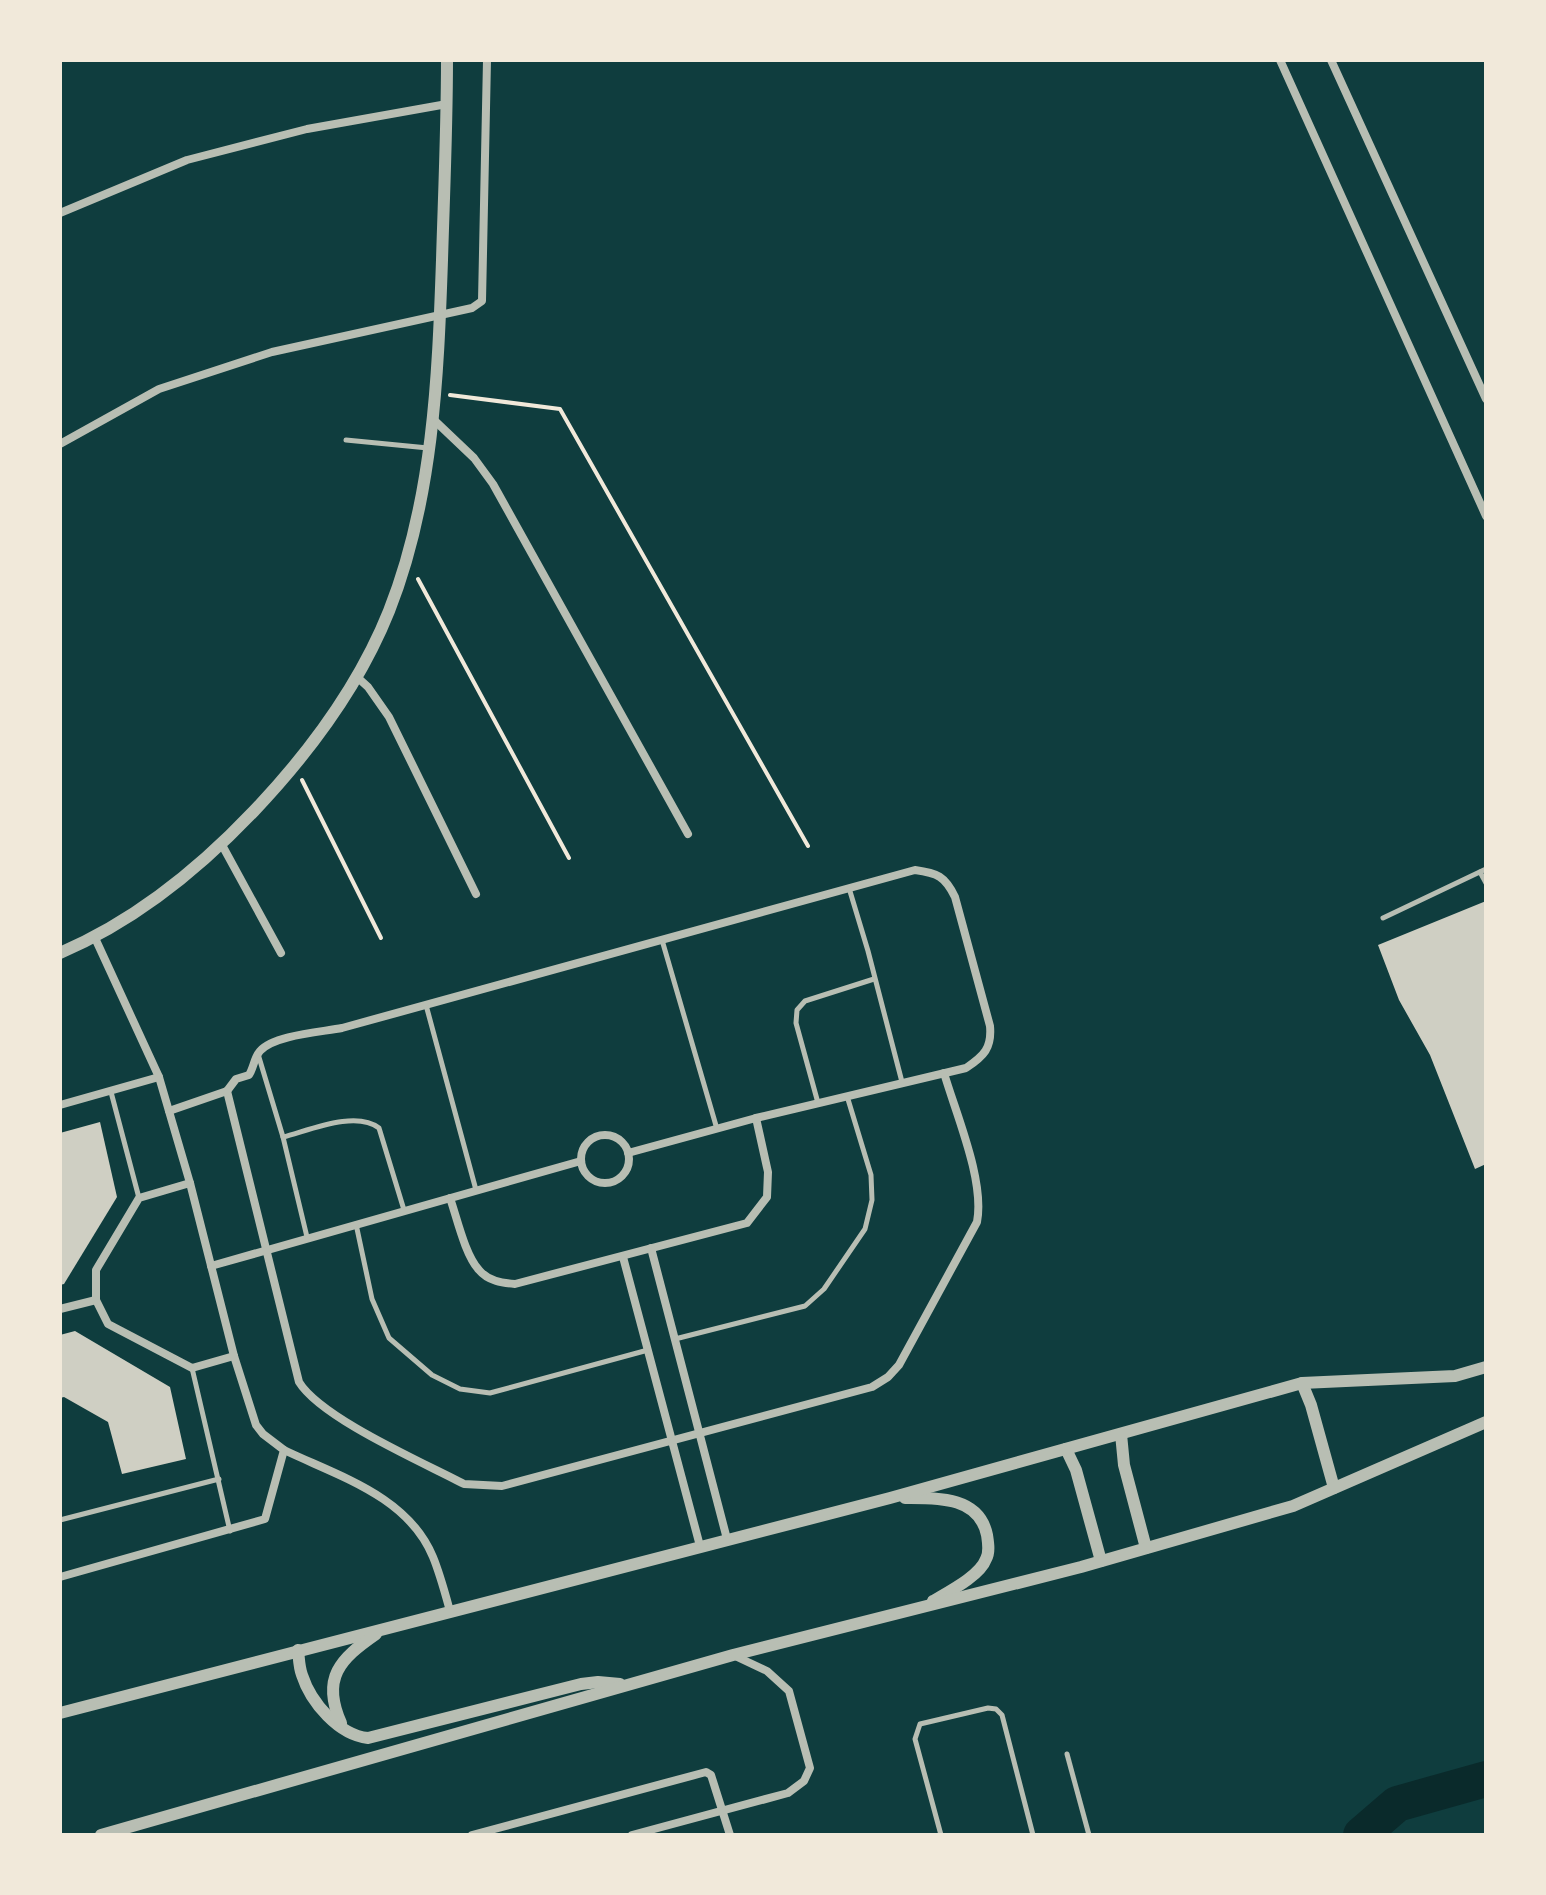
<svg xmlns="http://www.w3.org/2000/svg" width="1546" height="1895" font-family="'Work Sans',sans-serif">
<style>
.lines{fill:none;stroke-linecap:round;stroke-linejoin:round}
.river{stroke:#0a2a2b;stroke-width:36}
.building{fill:#cfcfc3}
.path{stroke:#f1e9da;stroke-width:4}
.service{stroke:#b8beb3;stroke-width:5}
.minor{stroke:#b8beb3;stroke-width:8}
.tertiary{stroke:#b8beb3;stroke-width:12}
</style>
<rect width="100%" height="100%" fill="#0f3d3e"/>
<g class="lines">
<!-- river -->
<polyline class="river" points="1361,1835 1397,1804 1486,1779"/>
</g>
<!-- building -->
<g class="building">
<polygon points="1486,901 1486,1164 1475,1169 1430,1055 1399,1000 1378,945"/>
<polygon points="100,1122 117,1197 64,1284 60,1285 60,1133"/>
<polygon points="75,1331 170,1387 186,1459 122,1474 108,1422 64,1397 60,1398 60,1335"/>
</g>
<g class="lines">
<!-- path -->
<g class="path">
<polyline points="450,395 560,409 808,846"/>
<polyline points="418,579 569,858"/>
<polyline points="302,780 381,938"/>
</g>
<!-- service -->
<g class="service">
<polyline points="346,440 428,448"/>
<polyline points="1480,872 1486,883"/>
<polyline points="849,888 868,951 902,1082"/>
<polyline points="1383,918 1486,869"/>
<polyline points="662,940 717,1129"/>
<polyline points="426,1005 476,1190"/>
<polyline points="258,1054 283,1137"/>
<polyline points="111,1092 139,1198"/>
<polyline points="818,1103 796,1023 797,1010 805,1001 874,979"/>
<polyline points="356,1224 372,1299 389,1338 432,1375 460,1389 490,1393 648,1350"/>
<path d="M307 1237 283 1137C310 1130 356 1110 379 1128L404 1210"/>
<polyline points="675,1339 805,1306 824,1289 865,1229 872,1200 871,1175 847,1096"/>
<polyline points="192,1368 230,1531"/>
<polyline points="60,1520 219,1479"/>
<polyline points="1067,1754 1089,1835"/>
<polyline points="941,1835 915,1739 920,1724 988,1708 996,1709 1002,1715 1033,1835"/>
</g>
<!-- minor -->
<g class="minor">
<polyline points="1280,60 1486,516"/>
<polyline points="1331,60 1486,399"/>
<polyline points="60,213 187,160 307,129 447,104"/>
<polyline points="433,419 474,458 493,484 688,834"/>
<polyline points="60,444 159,389 272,352 472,308 482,301 487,60"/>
<polyline points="357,677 368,687 389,717 476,894"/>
<polyline points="222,845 281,953"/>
<path d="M227 1091 299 1382C321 1418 422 1462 464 1484L502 1486 872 1387 888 1377 899 1365 977 1222C985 1181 956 1114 944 1073"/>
<polyline points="60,1105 159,1077"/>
<path d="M169 1111 227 1091 236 1079 249 1075C254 1067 254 1058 260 1051 274 1035 322 1032 342 1028L915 870C937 873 945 876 955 897L990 1026C992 1048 984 1056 966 1068L756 1118 628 1153"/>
<circle cx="605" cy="1159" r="24"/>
<polyline points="190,1183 139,1198 96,1270 96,1300 108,1324 192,1368 234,1356"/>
<path d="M450 1198C457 1218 465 1255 479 1270 488 1281 502 1283 515 1284L747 1223 767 1197 768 1172 756 1118"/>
<polyline points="651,1248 727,1539"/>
<polyline points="623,1257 700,1546"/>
<polyline points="211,1266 581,1161"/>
<polyline points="60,1309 96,1300"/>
<path d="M284 1450C338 1476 408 1496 433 1557 440 1574 445 1593 450 1611"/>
<polyline points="60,1577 265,1519 284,1450 263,1434 256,1425 234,1356 190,1183 159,1077 95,938"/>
<polyline points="472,1835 706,1772 711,1775 730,1835"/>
<polyline points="632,1835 788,1793 804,1781 810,1768 789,1691 767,1671 733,1655"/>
</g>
<!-- tertiary -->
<g class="tertiary">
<path d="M60 953C133 922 200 868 254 811 309 753 359 686 389 611 433 500 438 378 442 260 444 193 447 127 447 60"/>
<polyline points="1302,1383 1311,1405 1334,1488"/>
<polyline points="1121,1434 1124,1465 1146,1548"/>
<polyline points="1066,1449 1076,1470 1101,1561"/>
<path d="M905 1498C937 1498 979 1496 987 1535 988 1542 990 1552 986 1559 980 1576 948 1592 933 1601"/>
<path d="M298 1650C299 1658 299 1667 302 1675 311 1703 339 1735 368 1738L581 1684 598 1682 620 1684"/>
<polyline points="60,1713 890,1498 1302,1383 1455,1376 1486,1367"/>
<path d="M341 1723C321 1678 340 1659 376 1634"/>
<polyline points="101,1835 733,1655 1081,1567 1293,1506 1486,1422"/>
</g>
</g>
<!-- border -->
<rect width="1546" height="1895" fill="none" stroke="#f1e9da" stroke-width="124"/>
</svg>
